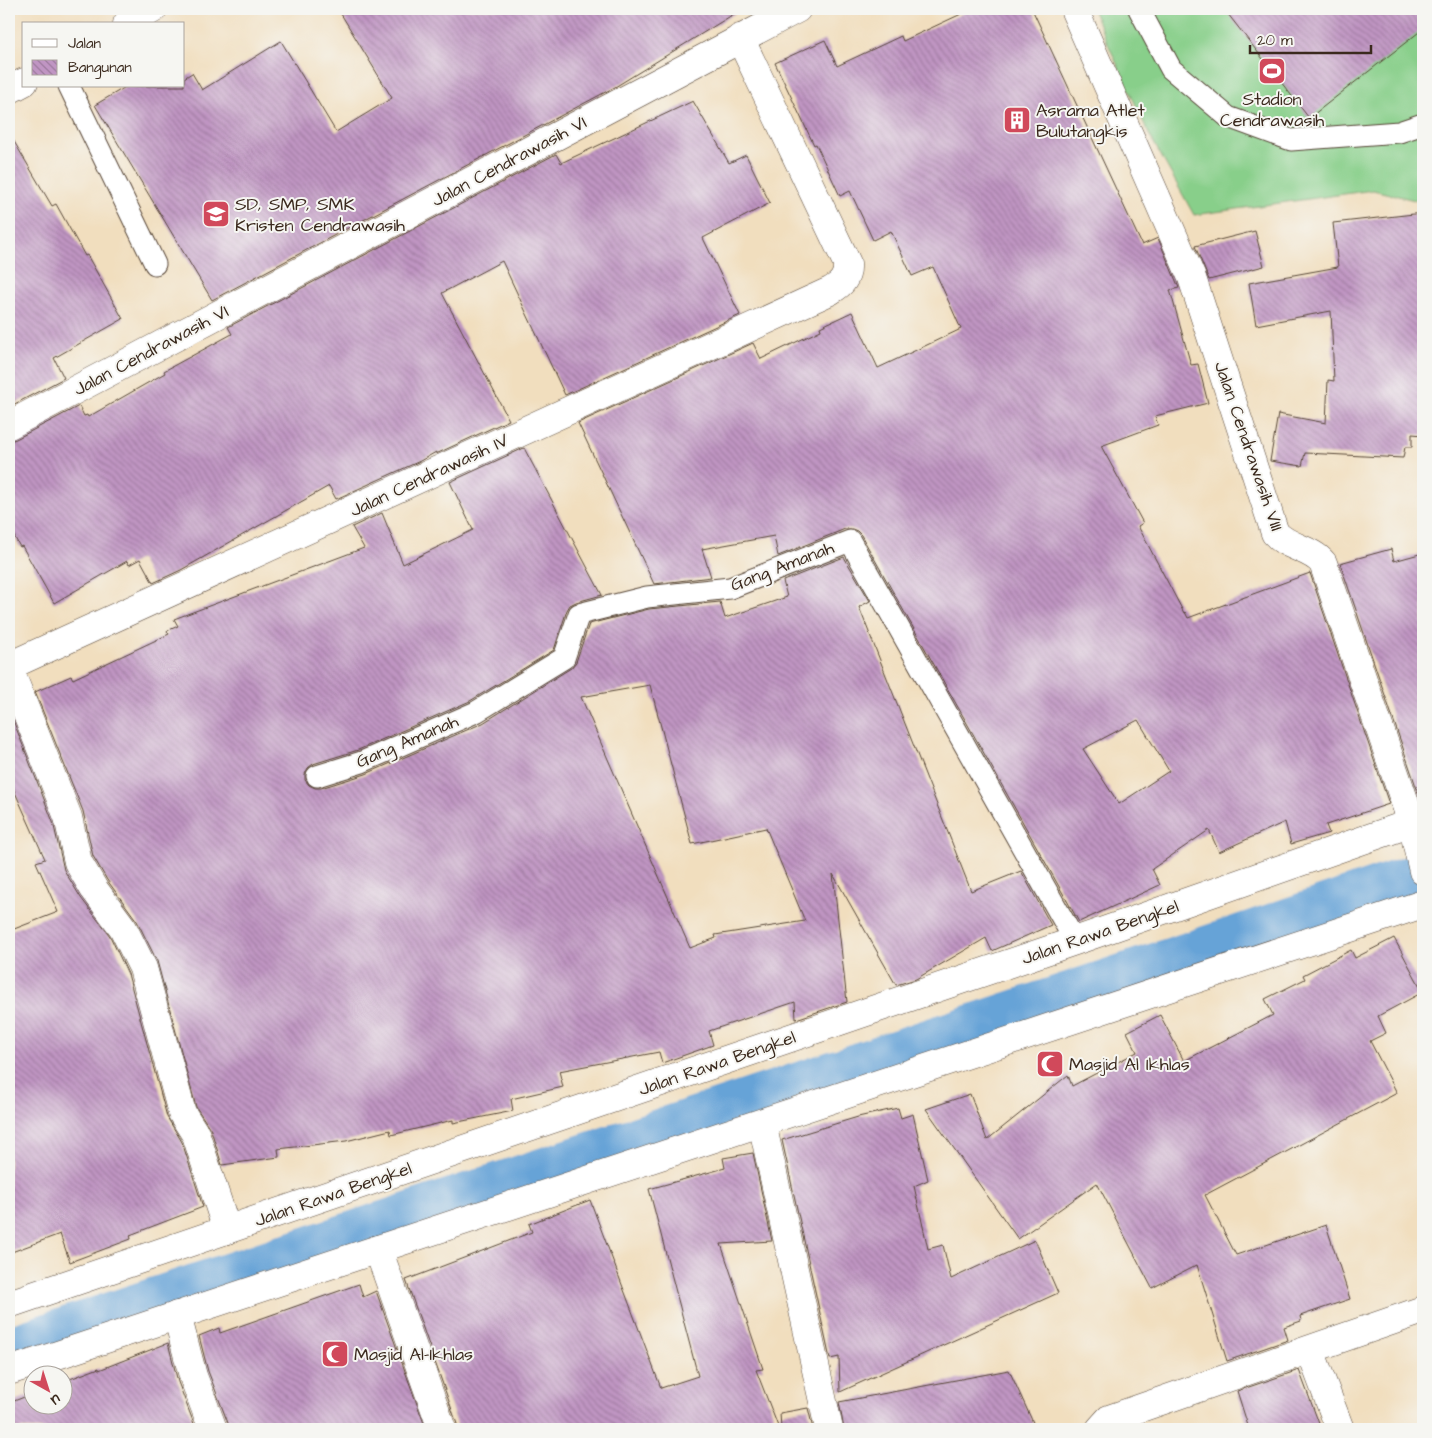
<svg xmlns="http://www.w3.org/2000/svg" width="1432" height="1438" font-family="'Architects Daughter',sans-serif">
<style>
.garden{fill:#88cf8a;stroke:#627c54}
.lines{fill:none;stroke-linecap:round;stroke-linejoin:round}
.canal{stroke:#66a3d7;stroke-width:42}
.building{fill:url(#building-back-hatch);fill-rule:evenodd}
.service-casing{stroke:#564536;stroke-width:23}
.minor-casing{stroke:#564536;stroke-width:29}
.tertiary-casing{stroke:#564536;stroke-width:29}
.service{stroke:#fff;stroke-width:21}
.minor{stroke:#fff;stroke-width:28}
.tertiary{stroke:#fff;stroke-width:28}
.labels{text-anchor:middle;stroke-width:4;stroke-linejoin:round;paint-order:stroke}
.poi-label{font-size:18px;fill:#3b2a1e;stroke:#f6f6f2;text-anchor:start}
.street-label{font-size:18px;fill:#3b2a1e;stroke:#f6f6f2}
</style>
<defs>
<pattern id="building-back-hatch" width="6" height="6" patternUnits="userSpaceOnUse" patternTransform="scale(1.25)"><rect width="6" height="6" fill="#c095c3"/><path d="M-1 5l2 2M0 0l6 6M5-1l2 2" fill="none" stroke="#9d7a9e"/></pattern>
</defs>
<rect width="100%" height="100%" fill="#f6f6f2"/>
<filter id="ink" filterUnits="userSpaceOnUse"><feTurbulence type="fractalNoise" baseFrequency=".02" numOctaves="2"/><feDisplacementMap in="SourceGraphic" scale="10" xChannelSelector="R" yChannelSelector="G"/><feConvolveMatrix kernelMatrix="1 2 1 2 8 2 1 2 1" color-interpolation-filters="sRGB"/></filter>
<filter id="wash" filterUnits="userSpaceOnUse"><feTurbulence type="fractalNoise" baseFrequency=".0096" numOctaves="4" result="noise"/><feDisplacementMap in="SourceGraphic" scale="20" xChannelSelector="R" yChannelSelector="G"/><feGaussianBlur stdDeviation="1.12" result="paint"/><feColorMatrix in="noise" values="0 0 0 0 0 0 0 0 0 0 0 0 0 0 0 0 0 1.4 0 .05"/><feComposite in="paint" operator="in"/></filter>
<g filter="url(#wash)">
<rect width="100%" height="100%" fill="#f1debe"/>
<!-- garden -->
<polygon class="garden" points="1092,9 1423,9 1423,202 1373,190 1194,215 1149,134"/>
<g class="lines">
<!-- canal -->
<polyline class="canal" points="9,1347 1236,937 1423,872"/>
</g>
<g id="blocks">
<!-- building -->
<g class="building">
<polygon points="338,9 742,9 615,87 212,300 95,105 127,86 184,86 184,78 192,73 202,90 281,41 336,132 392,98"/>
<path d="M972 9H1032L1142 245 1158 238 1179 288 1170 290 1191 365 1198 364 1208 403 1155 416 1158 425 1101 446 1143 523 1138 526 1184 613 1185 612 1188 618 1310 573 1389 804 1326 825 1329 833 1291 844 1285 822 1219 852 1209 830 1152 869 1160 885 1079 922 861 535 857 531 852 529H845L778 556 774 536 702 549 711 577 654 584 578 423 753 343 761 359 821 330 820 327 852 312 878 368 961 329 933 267 912 276 891 231 873 240 850 191 840 196 816 144 814 145 775 63 825 40 837 66 901 36 903 41ZM1138 720 1169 771 1119 804 1083 749Z"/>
<polygon points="1224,9 1423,9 1423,29 1309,118"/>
<polygon points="693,101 729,163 746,155 770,203 703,238 740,315 565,395 502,261 442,293 509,420 436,454 436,452 420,461 336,499 329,486 181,570 153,583 140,559 129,565 127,561 54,603 22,546 20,547 9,527 9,441 16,439 79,406 84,416 87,415 88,417 165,373 164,371 232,334 228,327 556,154 561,163"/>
<polygon points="9,133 52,206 56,204 85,256 87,255 123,319 54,358 64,378 9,407"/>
<polygon points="1423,213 1423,435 1412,434 1412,447 1405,447 1403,458 1305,453 1302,466 1270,461 1278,414 1326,423 1328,380 1334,381 1331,311 1256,325 1249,283 1338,267 1333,223"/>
<polygon points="1255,231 1264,266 1209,280 1195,246"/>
<path d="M524 448 602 595 576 602 570 605 567 610 554 650 470 701 358 750 313 764 308 768 305 774V780L309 785 315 788H321L366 774 483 723 571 668 576 662 589 624 649 609 720 602 725 618 787 597 783 581 844 557 870 601 859 607 971 891 1021 871 1051 925 992 951 986 938 916 979 896 985 833 874 847 1002 796 1019 795 1002 709 1031 713 1045 662 1063 659 1052 559 1071 563 1087 511 1099 513 1111 453 1123V1120L391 1135 390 1130 346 1141 278 1149 279 1157 222 1165 211 1130 196 1107 157 961 137 921 107 880 93 856 83 811 35 692 71 676 73 679 169 634 167 631 178 626 174 619 364 548 352 527 382 513 403 564 473 530 450 482ZM650 685 692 844 766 828 805 921 715 935 716 938 690 948 581 697Z"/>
<polygon points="1391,549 1394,561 1423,553 1423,793 1419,795 1340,563"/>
<polygon points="9,710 53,822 64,870 81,898 110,936 128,974 167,1117 182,1142 203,1207 130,1235 131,1239 70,1262 60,1234 9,1253 9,931 58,912 36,862 45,859 9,779"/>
<polygon points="1394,938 1423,992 1378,1016 1386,1033 1370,1041 1397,1093 1205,1195 1236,1255 1326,1225 1350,1299 1300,1316 1301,1321 1284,1327 1288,1340 1227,1361 1197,1265 1152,1288 1097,1183 1018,1239 926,1109 970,1094 987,1140 1068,1075 1072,1086 1137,1052 1127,1032 1160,1015 1184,1061 1273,1015 1265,999 1305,979 1303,975 1351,950 1355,958"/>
<polygon points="898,1108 901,1118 913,1114 928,1180 914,1186 928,1249 943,1245 951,1279 1035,1240 1058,1293 840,1392 839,1357 830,1359 782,1140 858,1117"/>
<polygon points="753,1153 772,1241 721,1244 763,1369 756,1370 779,1429 457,1429 457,1424 406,1280 532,1232 529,1224 590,1200 661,1388 698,1376 649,1189 725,1168 723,1158"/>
<polygon points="359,1284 363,1297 376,1291 426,1429 228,1429 228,1423 208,1371 199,1336 219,1328 220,1333"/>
<polygon points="168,1343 178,1382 196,1429 9,1429 9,1403 32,1394 32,1406 62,1406 62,1382 99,1368 99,1370"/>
<polygon points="1009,1370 1036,1429 844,1429 839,1402"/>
<polygon points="1299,1370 1321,1429 1249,1429 1237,1391"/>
<polygon points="808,1408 813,1429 781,1429 780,1413"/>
</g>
</g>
</g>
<g filter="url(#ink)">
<use href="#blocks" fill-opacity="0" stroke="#564536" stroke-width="1"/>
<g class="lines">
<!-- service casing -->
<g class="service-casing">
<g id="service">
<polyline points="1139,9 1171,69 1228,117 1291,140 1399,132 1423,124"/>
<polyline points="69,86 155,264"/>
<polyline points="317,776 362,762 476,712 564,658 579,614 647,597 730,588 850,541 1075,941"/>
</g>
</g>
<!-- minor casing -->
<g class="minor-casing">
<g id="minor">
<path d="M1074 9 1192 278 1275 533C1288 548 1311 548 1323 563L1412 823 1423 871"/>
<polyline points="9,425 797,9"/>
<path d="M9 666 830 291C842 284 848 278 847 263L740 38"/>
<polyline points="9,668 68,817 78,862 94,889 123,928 143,968 182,1113 196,1135 227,1230"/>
<polyline points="762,1123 829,1429"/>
<polyline points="378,1249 442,1429"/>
<polyline points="9,1304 1075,941 1423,819"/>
<polyline points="177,1315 193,1376 213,1429"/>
<polyline points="1310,1350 1340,1429"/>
<polyline points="9,1371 1423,904"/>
<polyline points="1100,1429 1109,1419 1423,1310"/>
</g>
</g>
<!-- tertiary casing -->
<g class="tertiary-casing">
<g id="tertiary">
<polyline points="127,24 153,9"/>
<polyline points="9,90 24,82"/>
</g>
</g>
<!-- service -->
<use href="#service" class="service"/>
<!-- minor -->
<use href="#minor" class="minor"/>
<!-- tertiary -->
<use href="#tertiary" class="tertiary"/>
</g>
</g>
<!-- icons -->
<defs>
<g id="stadium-square" transform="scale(1.4375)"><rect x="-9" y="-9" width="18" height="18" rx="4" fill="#d1495b" stroke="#f6f6f2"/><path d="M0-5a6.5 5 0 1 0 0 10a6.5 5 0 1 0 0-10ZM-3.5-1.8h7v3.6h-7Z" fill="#fff"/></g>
<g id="building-square" transform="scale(1.4375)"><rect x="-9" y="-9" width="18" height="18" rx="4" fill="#d1495b" stroke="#f6f6f2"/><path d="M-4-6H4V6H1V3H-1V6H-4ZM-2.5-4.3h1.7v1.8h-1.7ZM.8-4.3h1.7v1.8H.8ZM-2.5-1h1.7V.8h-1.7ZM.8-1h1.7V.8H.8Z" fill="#fff"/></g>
<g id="school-square" transform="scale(1.4375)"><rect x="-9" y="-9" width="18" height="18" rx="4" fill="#d1495b" stroke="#f6f6f2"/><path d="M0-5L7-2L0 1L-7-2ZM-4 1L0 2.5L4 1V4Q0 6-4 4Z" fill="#fff"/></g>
<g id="mosque-square" transform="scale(1.4375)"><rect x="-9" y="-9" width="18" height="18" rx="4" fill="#d1495b" stroke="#f6f6f2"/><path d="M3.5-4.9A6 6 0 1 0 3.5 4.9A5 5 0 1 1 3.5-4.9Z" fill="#fff"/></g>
</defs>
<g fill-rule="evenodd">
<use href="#stadium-square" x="1272" y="71"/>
<use href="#building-square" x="1017" y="120"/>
<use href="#school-square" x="216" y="214"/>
<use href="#mosque-square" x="1050" y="1064"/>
<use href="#mosque-square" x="335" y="1354"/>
</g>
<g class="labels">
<!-- poi labels -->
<g class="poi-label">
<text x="1272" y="105" text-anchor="middle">Stadion<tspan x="1272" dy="21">Cendrawasih</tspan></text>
<text x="1036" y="116">Asrama Atlet<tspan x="1036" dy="21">Bulutangkis</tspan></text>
<text x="235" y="210">SD, SMP, SMK<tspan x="235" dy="21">Kristen Cendrawasih</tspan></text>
<text x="1069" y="1070">Masjid Al Ikhlas</text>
<text x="354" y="1360">Masjid Al-Ikhlas</text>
</g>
<!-- street labels -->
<g class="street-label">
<text transform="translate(509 161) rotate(-28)" y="6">Jalan Cendrawasih VI</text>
<text transform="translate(151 350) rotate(-28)" y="6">Jalan Cendrawasih VI</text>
<text transform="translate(1249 446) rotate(71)" y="6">Jalan Cendrawasih VIII</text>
<text transform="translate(429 475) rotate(-25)" y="6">Jalan Cendrawasih IV</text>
<text transform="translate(782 566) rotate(-21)" y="6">Gang Amanah</text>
<text transform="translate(407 741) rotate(-23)" y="6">Gang Amanah</text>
<text transform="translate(1100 932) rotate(-19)" y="6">Jalan Rawa Bengkel</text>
<text transform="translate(717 1063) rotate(-19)" y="6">Jalan Rawa Bengkel</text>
<text transform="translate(333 1194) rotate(-19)" y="6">Jalan Rawa Bengkel</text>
</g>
</g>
<!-- margin -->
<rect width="1432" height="1438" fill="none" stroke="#f6f6f2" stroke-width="30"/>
<!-- legend -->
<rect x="22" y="22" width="162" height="65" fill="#f6f6f2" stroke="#aba49d"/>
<rect x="32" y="39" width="25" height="8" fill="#ffffff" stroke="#aba49d"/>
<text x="68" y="48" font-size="15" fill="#3b2a1e">Jalan</text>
<rect x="32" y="60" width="25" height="15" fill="url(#building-back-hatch)" stroke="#aba49d"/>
<text x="68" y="72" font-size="15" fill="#3b2a1e">Bangunan</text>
<!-- north arrow -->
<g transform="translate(48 1390) rotate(141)"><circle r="24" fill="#f6f6f2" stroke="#aba49d"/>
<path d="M0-4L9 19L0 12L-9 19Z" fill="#d1495b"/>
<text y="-8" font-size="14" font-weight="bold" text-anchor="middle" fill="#3b2a1e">U</text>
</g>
<!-- scale -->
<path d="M1250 45v8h121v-8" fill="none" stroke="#3b2a1e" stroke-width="2.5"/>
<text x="1257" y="45" font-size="15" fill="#3b2a1e" stroke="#f6f6f2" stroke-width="4" paint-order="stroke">20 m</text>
</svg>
